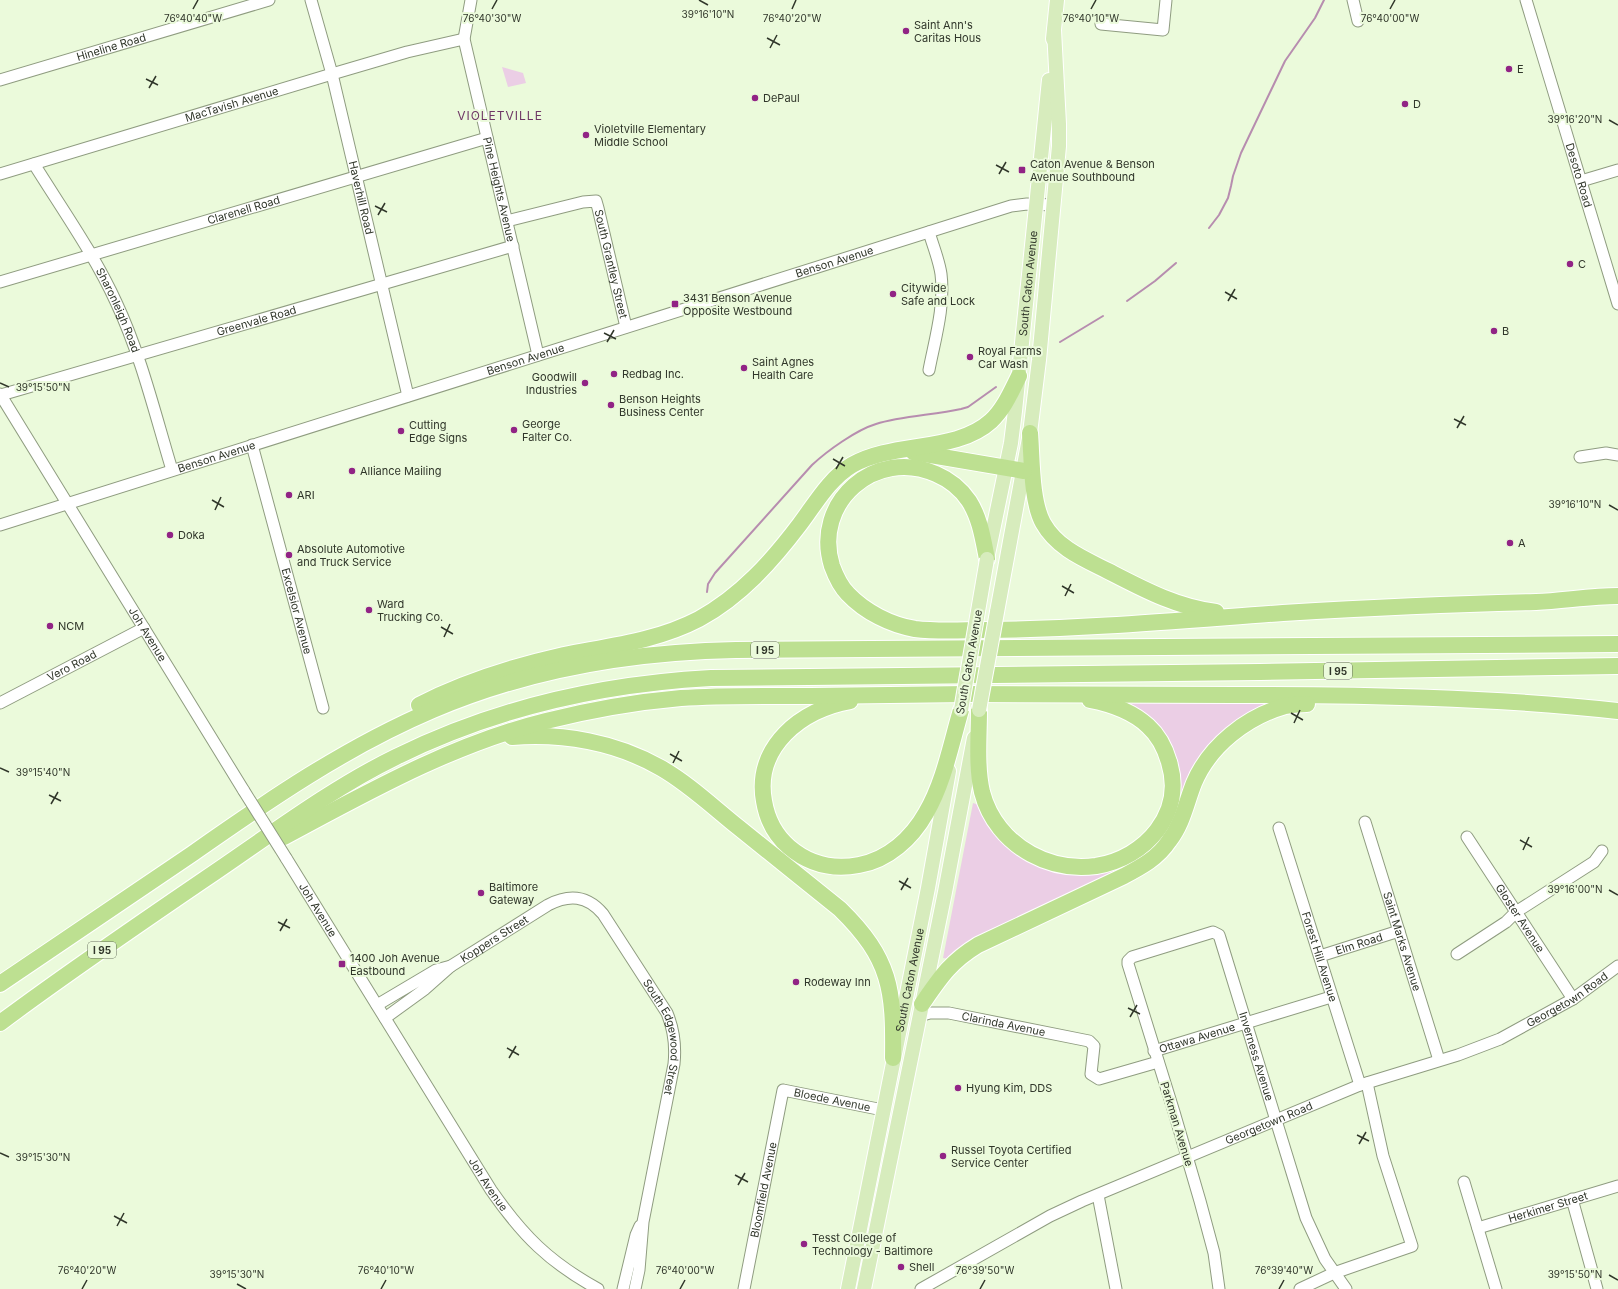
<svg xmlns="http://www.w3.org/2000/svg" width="1618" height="1289" font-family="Inter,sans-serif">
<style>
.green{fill:#ebcee5}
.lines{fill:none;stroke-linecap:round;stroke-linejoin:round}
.stream{stroke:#b78daf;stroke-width:2}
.minor-casing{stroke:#8f9c80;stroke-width:13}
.major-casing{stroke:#fff;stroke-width:16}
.highway-casing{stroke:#fff;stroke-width:18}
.minor{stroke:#fff;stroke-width:11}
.major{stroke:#d7ecbd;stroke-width:14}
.highway{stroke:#bde091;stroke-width:16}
.minor-bridge-casing{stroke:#8f9c80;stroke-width:13;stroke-linecap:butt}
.major-bridge-casing{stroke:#fff;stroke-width:16;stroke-linecap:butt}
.minor-bridge{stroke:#fff;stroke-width:11}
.major-bridge{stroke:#d7ecbd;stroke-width:14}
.ticks{fill:none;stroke:#30362a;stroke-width:1.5}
.poi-dot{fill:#912385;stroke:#ebfadb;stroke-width:1.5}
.labels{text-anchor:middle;stroke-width:4;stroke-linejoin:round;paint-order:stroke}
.shield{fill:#ebfadb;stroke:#68715f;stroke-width:1}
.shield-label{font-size:10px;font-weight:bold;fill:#30362a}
.poi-label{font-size:11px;fill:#30362a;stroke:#ebfadb;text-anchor:start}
.street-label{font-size:11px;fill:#30362a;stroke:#ebfadb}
.neighbourhood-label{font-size:12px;letter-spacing:1px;fill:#6e3765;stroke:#ebfadb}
.ticks-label{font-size:10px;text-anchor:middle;fill:#30362a;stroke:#ebfadb;stroke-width:4;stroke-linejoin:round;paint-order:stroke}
</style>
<rect width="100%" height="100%" fill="#ebfadb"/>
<!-- green -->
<g class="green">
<polygon points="502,67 523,73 526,83 508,87"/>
<polygon points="1123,699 1280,701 1231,728 1172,831 1142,861 950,959 943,958 973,803 979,805 1048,868 1149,848 1178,774"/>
</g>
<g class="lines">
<!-- stream -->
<g class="stream">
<polyline points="1209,228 1219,215 1228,198 1231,186 1233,176 1241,153 1285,61 1315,18 1324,0"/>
<polyline points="1127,301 1155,281 1176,263"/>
<polyline points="1060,342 1103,316"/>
<path d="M707 592 708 584 715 573 812 465C827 451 856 430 876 424 901 416 934 415 961 409L968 407 996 387"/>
</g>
<!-- minor casing -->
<g class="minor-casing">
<g id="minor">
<path id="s1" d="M311 0 332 74 408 396"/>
<path id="s2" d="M471 0 464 39 538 355"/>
<polyline points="1353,0 1358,21"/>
<path id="s3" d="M1526 0 1618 304"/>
<polyline points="1101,24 1163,30 1166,0"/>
<path id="s4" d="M0 80 269 0"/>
<path id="s5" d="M34 164C62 209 94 254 116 302 141 355 155 414 172 470"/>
<path id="s6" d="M0 174 332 74 407 52 464 39"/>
<polyline points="1581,181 1618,170"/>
<path id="s7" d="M507 221 583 202 596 201 598 208 626 327"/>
<path d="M929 232C933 246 939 260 941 274 945 306 935 339 929 370"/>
<path id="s8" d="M0 282 487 138"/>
<path id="s9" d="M0 394 244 791"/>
<path id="s10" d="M1 395 513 246"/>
<path id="s11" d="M252 445 323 708"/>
<polyline points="1580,457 1606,453 1618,455"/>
<path id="s12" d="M0 525 1011 206 1027 204 1053 205"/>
<path id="s13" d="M0 703 144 628"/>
<path id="s14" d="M1365 822 1439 1060"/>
<path id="s15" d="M1279 828 1360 1085"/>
<path id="s16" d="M1467 837 1573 999"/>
<path id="s17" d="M286 858 491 1190C523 1236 549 1262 598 1289"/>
<polyline points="1457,954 1506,922 1516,912 1594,862 1602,851"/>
<path id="s18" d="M1320 956 1399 931"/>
<path id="s19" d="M451 966 548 905C569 894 587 895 603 914L667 1013C674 1030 676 1045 674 1064L643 1222 639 1270 635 1289"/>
<polyline points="377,1005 436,970 451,966 425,989 385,1018"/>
<path id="s20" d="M919 1016 930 1013H949L1089 1041 1094 1046 1091 1074 1099 1079 1158 1062"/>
<path id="s21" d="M1154 1051 1331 997"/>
<polyline points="1464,1182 1496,1289"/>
<polyline points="1098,1195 1116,1289"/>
<polyline points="1572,1199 1597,1289"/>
<path id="s22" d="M1478 1228 1618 1186"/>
<polyline points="623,1289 636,1235 640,1226"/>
<path id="s23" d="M744 1289 783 1090 883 1110"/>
<path id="s24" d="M921 1289 1050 1216 1082 1201 1360 1085 1458 1055 1500 1039 1573 999 1618 966"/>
<path id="s25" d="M1219 1289 1214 1253 1200 1201 1174 1112 1128 964V961L1132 957 1213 932 1219 935 1220 938 1306 1218 1325 1259 1346 1289"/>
<polyline points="1300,1289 1334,1273 1412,1246 1383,1156 1367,1083"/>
</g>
</g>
<!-- major casing -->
<g class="major-casing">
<g id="major">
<polyline points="1053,39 1057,0"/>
<path id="s26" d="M987 559 1011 443 1015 411 1049 80"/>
<polyline points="997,612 1030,433 1039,360 1059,146 1059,124 1054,30"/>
<path id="s27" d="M848 1289 928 888 949 771"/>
<polyline points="864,1289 945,892 974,738"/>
</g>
</g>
<!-- highway casing -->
<g class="highway-casing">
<g id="highway">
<path d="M1030 433C1032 458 1031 501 1043 523 1057 548 1084 559 1108 571 1143 589 1176 607 1216 612"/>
<polyline points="913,452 1024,471"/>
<path d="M987 559C983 539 980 518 969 501 961 489 950 480 936 474 876 447 812 502 832 566 836 577 840 586 848 594 865 612 891 625 915 629 939 632 963 630 987 630 1086 629 1185 620 1283 613 1367 608 1452 604 1536 602 1563 601 1590 596 1618 596"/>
<path d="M850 701C802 709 754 747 764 801 767 819 775 835 789 847 810 865 833 870 859 865 888 860 912 838 926 813 944 782 951 744 961 710"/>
<path d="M419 705C464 682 515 666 564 655 610 646 657 641 699 619 741 596 772 561 800 524 815 504 830 478 852 465 894 441 956 453 991 421 1004 409 1011 392 1019 376"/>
<path d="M979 710C979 736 976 766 982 792 989 819 1007 841 1031 854 1051 865 1073 869 1096 866 1146 858 1185 813 1169 762 1165 748 1158 735 1148 726 1132 711 1111 704 1090 700"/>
<path d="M512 737C563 733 616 742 661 768 689 784 713 807 738 827 772 854 806 882 840 909 891 959 894 990 893 1058"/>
<path d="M284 837C368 792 453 744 546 721 590 710 635 702 681 698 724 695 768 696 811 696 863 695 916 695 968 694 1057 694 1146 694 1235 695 1363 695 1491 697 1618 711"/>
<path d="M0 984C64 941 128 898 192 854 269 800 346 747 433 710 529 669 633 652 736 650L1618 644"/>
<path d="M922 1004C940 978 950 962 978 945L1124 876C1141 867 1158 858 1169 841 1183 823 1186 803 1194 783 1210 745 1247 717 1285 706 1292 705 1300 704 1307 704"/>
<path d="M0 1023C67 973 136 926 205 879 266 838 330 789 396 757 495 708 601 684 711 678L1260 672 1618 666"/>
</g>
</g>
<!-- minor -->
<use href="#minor" class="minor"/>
<!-- major -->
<use href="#major" class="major"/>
<!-- highway -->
<use href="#highway" class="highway"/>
<!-- minor-bridge casing -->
<g class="minor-bridge-casing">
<polyline id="minor-bridge" points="244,791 286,858"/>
</g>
<!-- major-bridge casing -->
<g class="major-bridge-casing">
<g id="major-bridge">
<polyline points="961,710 987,559"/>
<polyline points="979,710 997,612"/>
</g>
</g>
<!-- minor-bridge -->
<use href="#minor-bridge" class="minor-bridge"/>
<!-- major-bridge -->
<use href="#major-bridge" class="major-bridge"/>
</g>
<!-- ticks -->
<path class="ticks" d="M699 0 708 5M193 9 198 0M492 9 497 0M792 9 796 0M1091 9 1096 0M1390 9 1395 0M767 38 780 45M770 48 777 35M146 79 158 85M149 88 156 76M1609 120 1618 125M996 165 1009 172M999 174 1006 162M375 206 387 212M378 215 385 203M1225 292 1237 299M1228 301 1235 289M604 333 616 339M607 342 614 330M0 383 9 387M1454 419 1466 425M1457 428 1464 416M833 459 845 466M836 469 843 457M212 500 224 507M1609 505 1618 510M215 510 221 497M1062 586 1074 593M1065 596 1071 584M441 627 453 634M444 637 450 624M1291 713 1303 720M1294 723 1300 710M670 754 682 761M673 763 679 751M0 768 9 772M49 795 61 801M51 804 58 792M1520 840 1532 847M1523 850 1529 837M899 881 911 888M901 890 908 878M1609 890 1618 895M278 922 290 928M280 931 287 919M1128 1008 1140 1014M1130 1017 1137 1005M507 1048 519 1055M509 1058 516 1046M1357 1135 1369 1141M1359 1144 1366 1132M0 1153 9 1157M735 1175 748 1182M738 1185 745 1173M114 1216 127 1223M117 1226 124 1213M1609 1275 1618 1280M237 1284 246 1289M82 1289 87 1280M381 1289 386 1280M680 1289 685 1280M980 1289 985 1280M1279 1289 1284 1280"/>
<!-- markers -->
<g class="poi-dot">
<circle cx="906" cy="31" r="4"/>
<circle cx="1509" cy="69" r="4"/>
<circle cx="755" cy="98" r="4"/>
<circle cx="1405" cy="104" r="4"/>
<circle cx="586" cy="135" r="4"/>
<rect x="1018" y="166" width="8" height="8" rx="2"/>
<circle cx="1570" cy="264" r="4"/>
<circle cx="893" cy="294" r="4"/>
<rect x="671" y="300" width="8" height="8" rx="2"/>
<circle cx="1494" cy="331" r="4"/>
<circle cx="970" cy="357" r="4"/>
<circle cx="744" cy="368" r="4"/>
<circle cx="614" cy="374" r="4"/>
<circle cx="585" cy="383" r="4"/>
<circle cx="611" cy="405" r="4"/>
<circle cx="514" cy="430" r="4"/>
<circle cx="401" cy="431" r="4"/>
<circle cx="352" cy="471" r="4"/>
<circle cx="289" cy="495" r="4"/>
<circle cx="170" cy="535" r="4"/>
<circle cx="1510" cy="543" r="4"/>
<circle cx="289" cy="555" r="4"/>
<circle cx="369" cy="610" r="4"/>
<circle cx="50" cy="626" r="4"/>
<circle cx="481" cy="893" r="4"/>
<rect x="338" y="960" width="8" height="8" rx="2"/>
<circle cx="796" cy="982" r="4"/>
<circle cx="958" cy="1088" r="4"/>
<circle cx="943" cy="1156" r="4"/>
<circle cx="804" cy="1244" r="4"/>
<circle cx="901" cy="1267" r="4"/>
</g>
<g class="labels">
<!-- shield labels -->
<g class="shield">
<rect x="751" y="642" width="28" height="16" rx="3"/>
<rect x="1324" y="663" width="28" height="16" rx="3"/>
<rect x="88" y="942" width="28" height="16" rx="3"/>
</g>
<g class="shield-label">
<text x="765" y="654">I 95</text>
<text x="1338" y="675">I 95</text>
<text x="102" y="954">I 95</text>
</g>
<!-- poi labels -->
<g class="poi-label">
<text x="914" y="29">Saint Ann's<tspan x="914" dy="13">Caritas Hous</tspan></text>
<text x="1517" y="73">E</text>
<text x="763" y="102">DePaul</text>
<text x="1413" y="108">D</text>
<text x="594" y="133">Violetville Elementary<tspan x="594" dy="13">Middle School</tspan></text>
<text x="1030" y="168">Caton Avenue &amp; Benson<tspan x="1030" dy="13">Avenue Southbound</tspan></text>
<text x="1578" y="268">C</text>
<text x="901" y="292">Citywide<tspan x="901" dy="13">Safe and Lock</tspan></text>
<text x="683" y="302">3431 Benson Avenue<tspan x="683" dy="13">Opposite Westbound</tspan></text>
<text x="1502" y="335">B</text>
<text x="978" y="355">Royal Farms<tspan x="978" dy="13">Car Wash</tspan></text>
<text x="752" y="366">Saint Agnes<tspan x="752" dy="13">Health Care</tspan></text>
<text x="622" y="378">Redbag Inc.</text>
<text x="577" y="381" text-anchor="end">Goodwill<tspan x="577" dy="13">Industries</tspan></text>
<text x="619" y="403">Benson Heights<tspan x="619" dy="13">Business Center</tspan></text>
<text x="522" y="428">George<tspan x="522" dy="13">Falter Co.</tspan></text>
<text x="409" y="429">Cutting<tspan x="409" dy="13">Edge Signs</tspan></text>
<text x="360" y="475">Alliance Mailing</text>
<text x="297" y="499">ARI</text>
<text x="178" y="539">Doka</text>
<text x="1518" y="547">A</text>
<text x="297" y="553">Absolute Automotive<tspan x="297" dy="13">and Truck Service</tspan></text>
<text x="377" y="608">Ward<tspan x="377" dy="13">Trucking Co.</tspan></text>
<text x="58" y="630">NCM</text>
<text x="489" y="891">Baltimore<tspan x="489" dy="13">Gateway</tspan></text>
<text x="350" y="962">1400 Joh Avenue<tspan x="350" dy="13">Eastbound</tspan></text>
<text x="804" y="986">Rodeway Inn</text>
<text x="966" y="1092">Hyung Kim, DDS</text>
<text x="951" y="1154">Russel Toyota Certified<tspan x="951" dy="13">Service Center</tspan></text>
<text x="812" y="1242">Tesst College of<tspan x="812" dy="13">Technology - Baltimore</tspan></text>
<text x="909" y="1271">Shell</text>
</g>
<!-- street labels -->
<g class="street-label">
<text dy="4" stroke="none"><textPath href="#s4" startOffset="116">Hineline Road</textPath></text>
<text dy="4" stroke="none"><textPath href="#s6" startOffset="242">MacTavish Avenue</textPath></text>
<text dy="4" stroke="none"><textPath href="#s3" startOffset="183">Desoto Road</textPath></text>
<text dy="4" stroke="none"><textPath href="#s2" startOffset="194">Pine Heights Avenue</textPath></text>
<text dy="4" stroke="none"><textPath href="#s1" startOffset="204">Haverhill Road</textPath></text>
<text dy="4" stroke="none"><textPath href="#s8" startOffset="254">Clarenell Road</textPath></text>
<text dy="4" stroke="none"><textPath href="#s12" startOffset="875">Benson Avenue</textPath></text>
<text dy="4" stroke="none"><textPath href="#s7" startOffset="156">South Grantley Street</textPath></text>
<text dy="4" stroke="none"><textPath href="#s26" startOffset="279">South Caton Avenue</textPath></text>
<text dy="4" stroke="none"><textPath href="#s5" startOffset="169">Sharonleigh Road</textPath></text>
<text dy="4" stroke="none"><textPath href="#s10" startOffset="266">Greenvale Road</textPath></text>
<text dy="4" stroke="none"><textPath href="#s12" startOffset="551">Benson Avenue</textPath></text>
<text dy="4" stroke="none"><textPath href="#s12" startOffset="227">Benson Avenue</textPath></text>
<text dy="4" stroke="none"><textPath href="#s11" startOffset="172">Excelsior Avenue</textPath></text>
<text dy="4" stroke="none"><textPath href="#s9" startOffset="282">Joh Avenue</textPath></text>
<text transform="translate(969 662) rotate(-80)" y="4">South Caton Avenue</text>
<text dy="4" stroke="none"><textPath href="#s13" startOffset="81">Vero Road</textPath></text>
<text dy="4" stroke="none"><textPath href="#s17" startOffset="61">Joh Avenue</textPath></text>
<text dy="4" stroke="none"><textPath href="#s16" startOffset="97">Gloster Avenue</textPath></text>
<text dy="4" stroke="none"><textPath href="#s19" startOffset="51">Koppers Street</textPath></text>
<text dy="4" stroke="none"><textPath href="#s14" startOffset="125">Saint Marks Avenue</textPath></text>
<text dy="4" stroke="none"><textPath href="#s18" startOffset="41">Elm Road</textPath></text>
<text dy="4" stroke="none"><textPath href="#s15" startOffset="135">Forest Hill Avenue</textPath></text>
<text dy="4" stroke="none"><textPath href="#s27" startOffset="315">South Caton Avenue</textPath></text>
<text dy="4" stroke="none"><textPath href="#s24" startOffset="710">Georgetown Road</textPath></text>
<text dy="4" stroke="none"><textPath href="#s20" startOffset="86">Clarinda Avenue</textPath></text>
<text dy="4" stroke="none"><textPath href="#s19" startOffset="316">South Edgewood Street</textPath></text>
<text dy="4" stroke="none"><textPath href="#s21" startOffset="45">Ottawa Avenue</textPath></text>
<text dy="4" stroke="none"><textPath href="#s25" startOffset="565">Inverness Avenue</textPath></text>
<text dy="4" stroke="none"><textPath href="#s23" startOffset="253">Bloede Avenue</textPath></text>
<text dy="4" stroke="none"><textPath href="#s24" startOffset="386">Georgetown Road</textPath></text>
<text transform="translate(1177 1124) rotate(73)" y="4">Parkman Avenue</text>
<text dy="4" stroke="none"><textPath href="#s17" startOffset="384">Joh Avenue</textPath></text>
<text dy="4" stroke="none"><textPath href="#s23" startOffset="101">Bloomfield Avenue</textPath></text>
<text dy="4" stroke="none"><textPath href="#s22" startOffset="73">Herkimer Street</textPath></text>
</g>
<!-- neighbourhood labels -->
<g class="neighbourhood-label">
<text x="500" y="120">VIOLETVILLE</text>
</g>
</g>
<g class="ticks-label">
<text x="708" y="18">39°16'10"N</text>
<text x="193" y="22">76°40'40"W</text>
<text x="492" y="22">76°40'30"W</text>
<text x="792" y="22">76°40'20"W</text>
<text x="1091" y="22">76°40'10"W</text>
<text x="1390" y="22">76°40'00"W</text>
<text x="1575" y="123">39°16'20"N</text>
<text x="43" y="391">39°15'50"N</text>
<text x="1575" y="508">39°16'10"N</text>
<text x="43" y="776">39°15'40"N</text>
<text x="1575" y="893">39°16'00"N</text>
<text x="43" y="1161">39°15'30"N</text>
<text x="87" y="1274">76°40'20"W</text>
<text x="386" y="1274">76°40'10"W</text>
<text x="685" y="1274">76°40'00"W</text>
<text x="985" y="1274">76°39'50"W</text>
<text x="1284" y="1274">76°39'40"W</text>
<text x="237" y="1278">39°15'30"N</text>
<text x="1575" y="1278">39°15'50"N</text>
</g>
</svg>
